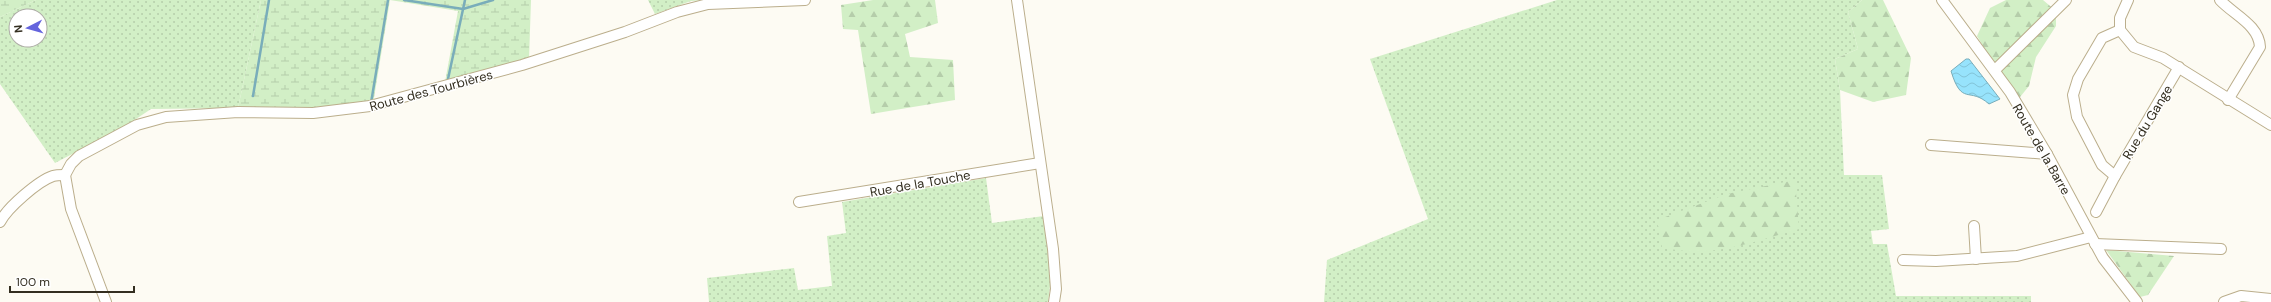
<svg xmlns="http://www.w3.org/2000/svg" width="2271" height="302" font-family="'DM Sans',sans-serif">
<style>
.grass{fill:url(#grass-dots);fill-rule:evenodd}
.forest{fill:url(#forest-firs)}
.wetland{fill:url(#wetland-marsh)}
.water{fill:url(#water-waves);stroke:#79adba}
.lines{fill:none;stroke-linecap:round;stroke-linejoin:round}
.stream{stroke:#79adba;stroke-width:2.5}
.street-casing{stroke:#bbae8c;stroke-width:12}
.street{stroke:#fff;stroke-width:10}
.labels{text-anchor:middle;stroke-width:3;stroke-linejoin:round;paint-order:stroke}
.street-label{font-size:13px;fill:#332e20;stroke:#fff}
</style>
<defs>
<pattern id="grass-dots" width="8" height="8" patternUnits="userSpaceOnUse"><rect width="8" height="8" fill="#d2efc6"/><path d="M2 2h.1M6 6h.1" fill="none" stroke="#b5cdaa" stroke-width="1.8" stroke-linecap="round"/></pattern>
<pattern id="forest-firs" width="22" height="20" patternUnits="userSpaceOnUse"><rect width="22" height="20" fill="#d2efc6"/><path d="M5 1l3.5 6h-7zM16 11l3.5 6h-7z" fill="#b5cdaa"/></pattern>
<pattern id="wetland-marsh" width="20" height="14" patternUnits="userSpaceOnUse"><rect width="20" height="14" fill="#d2efc6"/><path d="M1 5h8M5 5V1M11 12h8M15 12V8" fill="none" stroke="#b5cdaa"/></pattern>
<pattern id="water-waves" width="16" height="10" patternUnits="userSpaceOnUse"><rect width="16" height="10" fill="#97e3fc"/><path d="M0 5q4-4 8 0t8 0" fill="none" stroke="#83c3d8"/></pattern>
</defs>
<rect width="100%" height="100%" fill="#fdfbf3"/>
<!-- grass -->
<g class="grass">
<path d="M36 0H261L238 108 151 109 124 127 55 163 0 84V17ZM16 16H40V40H16Z"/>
<polygon points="648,0 704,0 691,1 655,14"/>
<polygon points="1557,0 1862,0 1848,12 1858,49 1835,59 1840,90 1844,175 1882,175 1889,229 1871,231 1873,244 1887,244 1896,296 2031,296 2031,302 1324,302 1327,260 1428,219 1370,59"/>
<polygon points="986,178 992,223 1044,216 1052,270 1048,302 709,302 707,278 794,268 798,290 832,286 827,236 846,233 842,202"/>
</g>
<!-- forest -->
<g class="forest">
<polygon points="873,0 935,0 938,23 905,34 910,57 953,60 955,100 871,114 858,30 843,29 841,5"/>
<polygon points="1862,0 1883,0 1911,58 1906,95 1873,102 1840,90 1835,59 1858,49 1848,12"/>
<polygon points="2006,0 2043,0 2056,11 2056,26 2036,57 2029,86 2016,102 1977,36 1990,8"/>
<path d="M1795 180 1799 229C1755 241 1708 260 1662 247L1657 220 1727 194Z"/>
<polygon points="2106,250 2174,256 2148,295 2140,297"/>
</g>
<!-- wetland -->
<g class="wetland">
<polygon points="0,0 36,0 0,17"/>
<polygon points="261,0 531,0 529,60 445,82 458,11 390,0 373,104 313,110 238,108"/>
</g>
<!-- water -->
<path class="water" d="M1966 59H1969L2000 99 1989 104C1969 86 1962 107 1951 71Z"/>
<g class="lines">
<!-- stream -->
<g class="stream">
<polyline points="404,0 463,9 493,0"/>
<polyline points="448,79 465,0"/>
<polyline points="253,96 269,0"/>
<polyline points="371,103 388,0"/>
</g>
<!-- street casing -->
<g class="street-casing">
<g id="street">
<polyline points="1017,0 1053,249 1056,289 1054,302"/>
<polyline points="1942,0 2010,92 2047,154 2103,258 2137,302"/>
<polyline points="2128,0 2120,18 2120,30 2134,47 2163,58 2271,125"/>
<path d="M2220 0C2234 15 2259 25 2260 47L2228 100"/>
<polyline points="1995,70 2066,0"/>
<polyline points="1931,145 2047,154"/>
<polyline points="65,175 71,164 79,156 137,125 166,117 238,112 313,113 370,106 522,65 625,32 677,12 708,4 805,0"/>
<polyline points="65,175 71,209 106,302"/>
<polyline points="2115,176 2102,165 2077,117 2073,95 2078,79 2102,38 2120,30"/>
<polyline points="799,202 1040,163"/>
<polyline points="2096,212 2115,176 2179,67"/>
<path d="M0 222C7 208 38 181 53 176 56 175 61 175 65 175"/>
<polyline points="1974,226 1976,259"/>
<polyline points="2095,244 2221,249"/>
<polyline points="1903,260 1936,261 2017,256 2091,237"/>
<polyline points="2224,302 2241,296 2271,299"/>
</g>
</g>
<!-- street -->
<use href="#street" class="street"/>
</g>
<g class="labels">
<!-- street labels -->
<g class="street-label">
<text transform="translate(431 90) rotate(-15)" y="5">Route des Tourbières</text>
<text transform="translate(2147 122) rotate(-59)" y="5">Rue du Gange</text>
<text transform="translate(2042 149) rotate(60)" y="5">Route de la Barre</text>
<text transform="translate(920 183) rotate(-10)" y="5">Rue de la Touche</text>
</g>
</g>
<!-- north arrow -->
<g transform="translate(28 28) rotate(264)"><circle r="19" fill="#ffffff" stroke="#adaba6"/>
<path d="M0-3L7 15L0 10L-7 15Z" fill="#6464dd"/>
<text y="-6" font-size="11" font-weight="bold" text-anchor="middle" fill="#332e20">N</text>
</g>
<!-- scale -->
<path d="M10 286v6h124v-6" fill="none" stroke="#332e20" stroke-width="2"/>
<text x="16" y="286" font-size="12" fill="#332e20" stroke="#ffffff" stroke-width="3" paint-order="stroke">100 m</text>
</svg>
